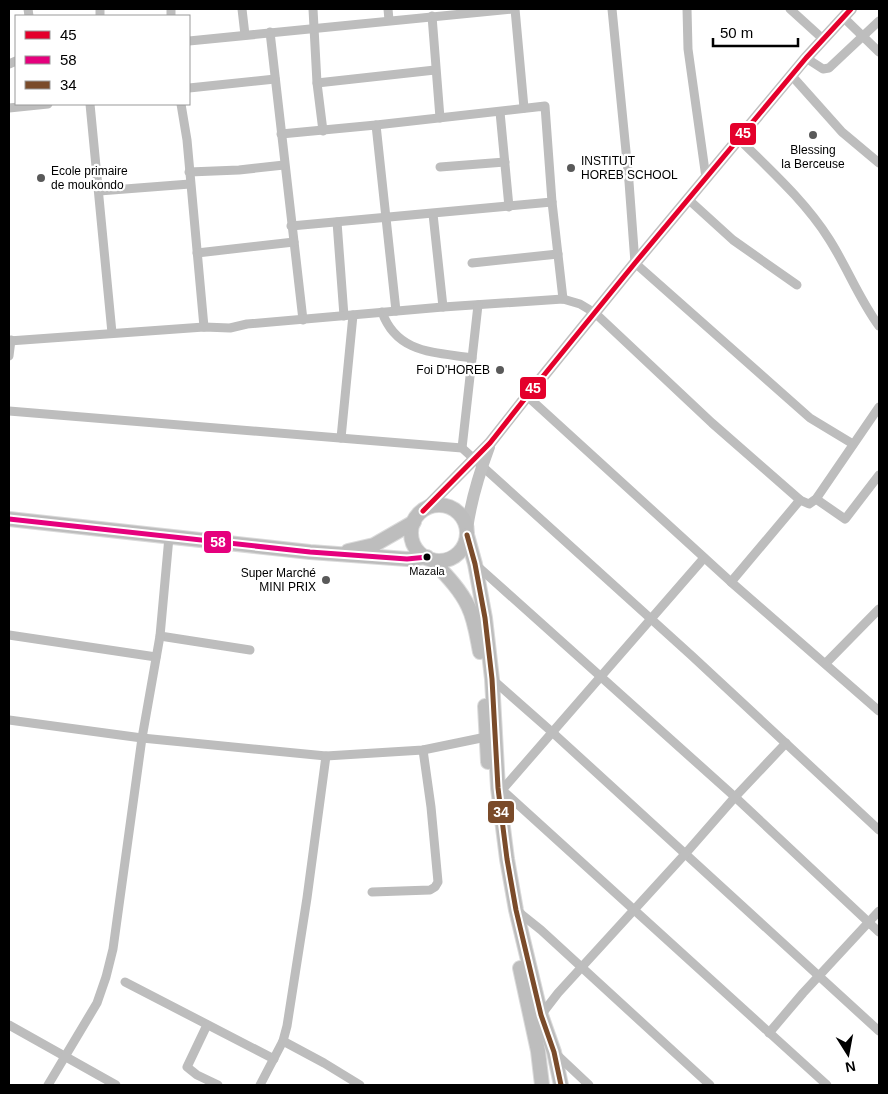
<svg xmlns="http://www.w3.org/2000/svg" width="888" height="1094" font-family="Arial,sans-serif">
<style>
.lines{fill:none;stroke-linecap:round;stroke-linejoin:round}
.primary-casing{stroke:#dbdbdb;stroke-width:16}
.minor{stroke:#bdbdbd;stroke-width:9}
.secondary{stroke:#c0c0c0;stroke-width:12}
.primary{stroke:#bdbdbd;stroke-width:14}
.bus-1-casing{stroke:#fff;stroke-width:9}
.bus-2-casing{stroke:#fff;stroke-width:9}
.bus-3-casing{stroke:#fff;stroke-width:9}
.bus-1{stroke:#e4002b;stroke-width:5}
.bus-2{stroke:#e5007d;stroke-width:5}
.bus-3{stroke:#7a4b2a;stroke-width:5}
.poi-dot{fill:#595959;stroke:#fff;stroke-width:2}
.bus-dot{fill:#000;stroke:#fff;stroke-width:2}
.labels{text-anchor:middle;stroke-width:4.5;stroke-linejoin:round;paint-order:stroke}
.bus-label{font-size:11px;fill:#000;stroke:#fff}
.poi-label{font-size:12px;fill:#000;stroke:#fff;text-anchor:start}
.line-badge{stroke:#fff;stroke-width:2}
.badge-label{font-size:14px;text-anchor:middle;font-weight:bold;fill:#fff}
</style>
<rect width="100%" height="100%" fill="#fff"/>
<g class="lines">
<!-- primary casing -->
<g class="primary-casing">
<g id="primary">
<circle cx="439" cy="533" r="28"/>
<polyline points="9,519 310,552 407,559 427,557"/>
<polyline points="467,535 475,564 485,618 492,679 498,788 507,859 516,910 541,1015 554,1052 561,1085"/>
<polyline points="348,551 374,545 414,522"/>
<path d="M432 560C445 574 460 589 468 606 475 620 477 637 480 652"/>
<polyline points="485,706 488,762"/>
<polyline points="520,968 538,1051 542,1085"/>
</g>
</g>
<!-- minor -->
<g class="minor">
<polyline points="28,9 29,16"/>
<polyline points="100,9 100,16"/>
<polyline points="171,9 171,16"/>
<polyline points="242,9 245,35"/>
<polyline points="313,9 317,83 323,131"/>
<polyline points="388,9 389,20"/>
<polyline points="515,9 524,108"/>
<polyline points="612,9 629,182 635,263 810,418 853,444"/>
<polyline points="687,9 688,49 706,178"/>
<polyline points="790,9 823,39"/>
<polyline points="432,16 440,118"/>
<polyline points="843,17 879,52"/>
<polyline points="270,32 303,320"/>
<polyline points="189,41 513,9"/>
<polyline points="806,58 823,69 829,68 879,21"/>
<polyline points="9,64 16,61"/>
<polyline points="792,76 842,132 879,163"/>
<polyline points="317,83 435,70"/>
<polyline points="189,88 275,79"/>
<polyline points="90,104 112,333"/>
<polyline points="181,104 187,140 204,327"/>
<polyline points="9,108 48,104"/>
<polyline points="500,112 509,207"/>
<polyline points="376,125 396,311"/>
<polyline points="281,134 376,125 545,106 552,202 563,299"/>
<path d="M739 139C770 170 805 201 829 239 847 267 859 299 879 326"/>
<polyline points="440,167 505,162"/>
<polyline points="189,172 239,170 284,165"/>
<polyline points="99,191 190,184"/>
<polyline points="689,200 733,240 797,285"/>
<polyline points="433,214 443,307"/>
<polyline points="337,222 344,316"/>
<polyline points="291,226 552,202"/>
<polyline points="197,253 294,242"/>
<polyline points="472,263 558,254"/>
<path d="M382 312C397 354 435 352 472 358"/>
<polyline points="9,341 204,327 230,328 247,324 443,307 563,299 580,304 595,313 712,423 800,500 809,504 816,499 879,407"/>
<polyline points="9,356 11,340"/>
<polyline points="527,396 731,582 879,711"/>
<polyline points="9,411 462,448 692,656 879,830"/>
<polyline points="341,438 353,315"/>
<polyline points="462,448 478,305"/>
<polyline points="816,499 845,519 846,518 879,475"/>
<polyline points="475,564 735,797 879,932"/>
<polyline points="731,582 800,500"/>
<polyline points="9,635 156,657"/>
<polyline points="160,636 250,650"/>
<polyline points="826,663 879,609"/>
<polyline points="492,679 552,732 879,1031"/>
<polyline points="9,720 142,738 326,756 423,750 486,737"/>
<polyline points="499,788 502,790 704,558"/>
<polyline points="502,790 827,1085"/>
<polyline points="372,892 430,890 435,887 438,882 431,807 423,750"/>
<polyline points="516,910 541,930 710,1085"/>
<polyline points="125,982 274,1059"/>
<polyline points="541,1015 558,993 686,853 735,797 786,743"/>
<polyline points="9,1025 116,1085"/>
<polyline points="207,1025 187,1067 197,1075 218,1085"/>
<polyline points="769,1033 803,993 879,911"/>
<polyline points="283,1041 324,1063 360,1085"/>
<polyline points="555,1053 589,1085"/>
<polyline points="48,1085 97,1003 106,977 113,949 142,738 160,636 169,537"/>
<polyline points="260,1085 283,1041 287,1026 307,898 326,756"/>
</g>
<!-- secondary -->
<g class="secondary">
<polyline points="423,511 490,443 527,396 635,263 806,58 851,9"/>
<path d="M467 529C471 500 479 474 489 447"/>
</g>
<!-- primary -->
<use href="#primary" class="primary"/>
<!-- bus-1 casing -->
<g class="bus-1-casing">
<polyline id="bus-1" points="423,511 490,443 527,396 635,263 806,58 851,9"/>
</g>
<!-- bus-2 casing -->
<g class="bus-2-casing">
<polyline id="bus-2" points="9,519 310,552 407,559 427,557"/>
</g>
<!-- bus-3 casing -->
<g class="bus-3-casing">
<polyline id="bus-3" points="467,535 475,564 485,618 492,679 498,788 507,859 516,910 541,1015 554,1052 561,1085"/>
</g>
<!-- bus-1 -->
<use href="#bus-1" class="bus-1"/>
<!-- bus-2 -->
<use href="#bus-2" class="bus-2"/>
<!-- bus-3 -->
<use href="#bus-3" class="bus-3"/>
</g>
<!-- markers -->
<g class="poi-dot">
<circle cx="813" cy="135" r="5"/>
<circle cx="571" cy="168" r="5"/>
<circle cx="41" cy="178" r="5"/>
<circle cx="500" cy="370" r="5"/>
<circle cx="326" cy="580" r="5"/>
</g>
<circle class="bus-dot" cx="427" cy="557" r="4.5"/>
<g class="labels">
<!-- bus labels -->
<g class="bus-label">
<text x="427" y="575">Mazala</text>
</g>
<!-- poi labels -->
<g class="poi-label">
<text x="813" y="154" text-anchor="middle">Blessing<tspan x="813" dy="14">la Berceuse</tspan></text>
<text x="581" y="165">INSTITUT<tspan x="581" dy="14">HOREB SCHOOL</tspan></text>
<text x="51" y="175">Ecole primaire<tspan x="51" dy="14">de moukondo</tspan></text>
<text x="490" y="374" text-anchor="end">Foi D'HOREB</text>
<text x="316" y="577" text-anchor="end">Super Marché<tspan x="316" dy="14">MINI PRIX</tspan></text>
</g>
</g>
<g class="line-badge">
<rect x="729" y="122" width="28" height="24" rx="5" fill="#e4002b"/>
<rect x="519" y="376" width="28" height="24" rx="5" fill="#e4002b"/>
<rect x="203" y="530" width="29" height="24" rx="5" fill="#e5007d"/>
<rect x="487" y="800" width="28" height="24" rx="5" fill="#7a4b2a"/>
</g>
<g class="badge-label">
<text x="743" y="138">45</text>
<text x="533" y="393">45</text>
<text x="218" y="547">58</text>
<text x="501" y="817">34</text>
</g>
<!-- border -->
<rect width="888" height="1094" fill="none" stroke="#000000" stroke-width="20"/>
<!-- legend -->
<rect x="15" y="15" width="175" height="90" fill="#ffffff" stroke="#999999"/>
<rect x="25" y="31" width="25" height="8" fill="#e4002b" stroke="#999999"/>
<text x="60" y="40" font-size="15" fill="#000000">45</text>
<rect x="25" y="56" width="25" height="8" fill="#e5007d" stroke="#999999"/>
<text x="60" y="65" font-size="15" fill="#000000">58</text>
<rect x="25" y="81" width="25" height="8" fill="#7a4b2a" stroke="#999999"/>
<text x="60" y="90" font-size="15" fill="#000000">34</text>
<!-- north arrow -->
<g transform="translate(848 1054) rotate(169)" stroke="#ffffff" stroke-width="4" paint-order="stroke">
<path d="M0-4L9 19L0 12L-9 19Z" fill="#000000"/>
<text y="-8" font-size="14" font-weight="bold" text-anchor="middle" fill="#000000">N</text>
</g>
<!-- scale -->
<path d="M713 38v8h85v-8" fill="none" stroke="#000000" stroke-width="2.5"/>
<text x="720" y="38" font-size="15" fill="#000000" stroke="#ffffff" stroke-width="4" paint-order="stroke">50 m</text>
</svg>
